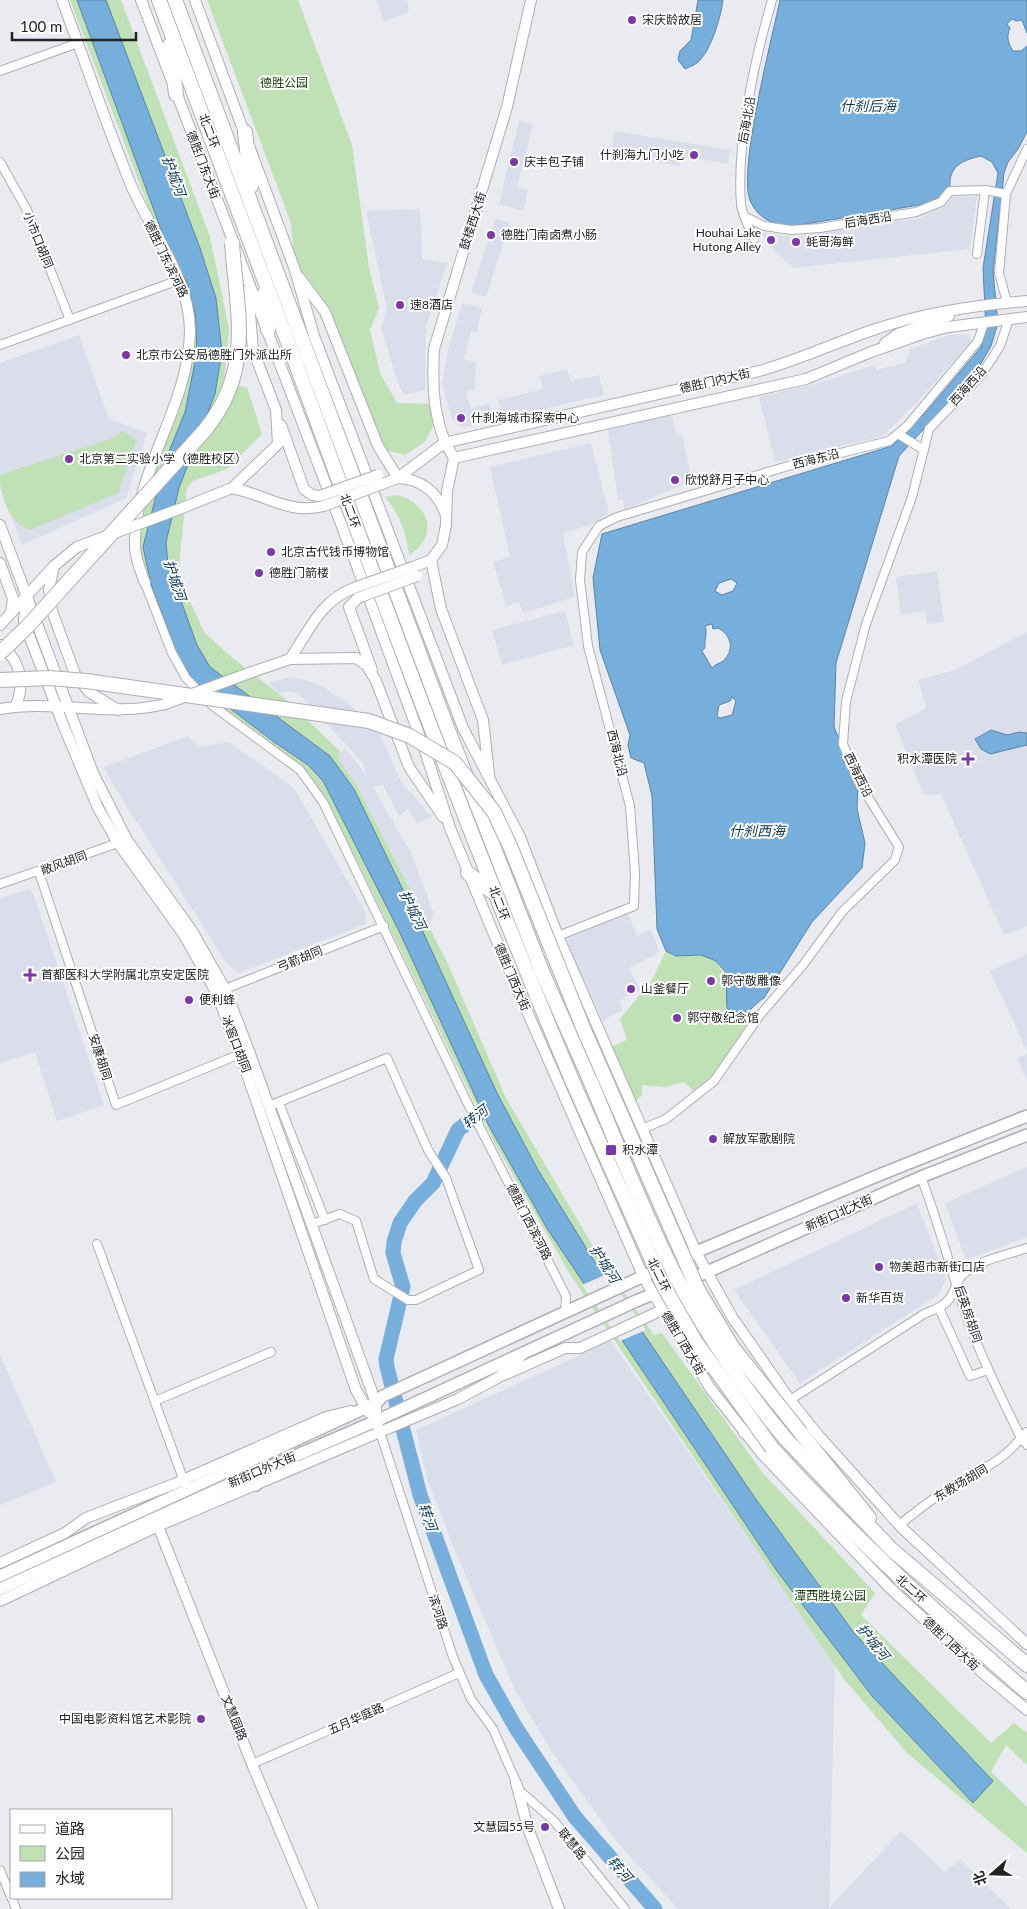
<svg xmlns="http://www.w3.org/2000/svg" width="1027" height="1909" font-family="Lato,'Noto Sans SC',sans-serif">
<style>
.built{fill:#dadeeb}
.green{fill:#c0e0b5}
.water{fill:#76aedc;stroke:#5c84a5;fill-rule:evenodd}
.pier{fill:#e9ebf1}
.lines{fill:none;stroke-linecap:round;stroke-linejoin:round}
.river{stroke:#76aedc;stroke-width:15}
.street-casing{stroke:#adafb5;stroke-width:10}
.secondary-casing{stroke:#adafb5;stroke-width:12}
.primary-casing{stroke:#adafb5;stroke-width:14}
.highway-casing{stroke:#adafb5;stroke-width:16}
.street{stroke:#fff;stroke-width:8}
.secondary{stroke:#fff;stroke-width:10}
.primary{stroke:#fff;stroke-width:11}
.highway{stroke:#fff;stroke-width:14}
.secondary-bridge-casing{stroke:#adafb5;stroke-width:12;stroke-linecap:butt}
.primary-bridge-casing{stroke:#adafb5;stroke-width:14;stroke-linecap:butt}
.highway-bridge-casing{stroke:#adafb5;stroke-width:16;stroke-linecap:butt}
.secondary-bridge{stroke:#fff;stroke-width:10}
.primary-bridge{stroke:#fff;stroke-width:11}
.highway-bridge{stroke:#fff;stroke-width:14}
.poi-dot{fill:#7b37ab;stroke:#fff;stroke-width:2}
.labels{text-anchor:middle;stroke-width:4;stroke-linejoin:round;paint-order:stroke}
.poi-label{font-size:12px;fill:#212224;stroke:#fff;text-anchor:start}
.park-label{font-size:12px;fill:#1c440b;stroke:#fff}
.street-label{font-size:12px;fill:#212224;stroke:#fff}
.water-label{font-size:14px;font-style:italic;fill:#0d3958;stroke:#fff}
</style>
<rect width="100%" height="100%" fill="#e9ebf1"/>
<!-- built -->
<g class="built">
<polygon points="376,0 407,0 409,12 384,22"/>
<polygon points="519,121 533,125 517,187 528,190 523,211 499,204"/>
<polygon points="614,131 730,150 728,164 682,156 680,166 629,157 630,150 612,147"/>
<polygon points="977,196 970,249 794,268 775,252 760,232 792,237 920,218 943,207 953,197"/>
<polygon points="420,209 422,259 447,263 426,327 425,390 404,395 398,383 381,328 387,309 366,211"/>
<polygon points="495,219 510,223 486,297 471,292"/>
<polygon points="462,303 482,308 477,332 471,332 464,359 476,363 475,389 466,392 471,409 489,403 492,413 501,410 498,400 543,389 539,376 567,369 571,381 599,375 604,395 463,428 452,419 442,384 448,351"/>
<polygon points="969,334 970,342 921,398 883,436 775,462 759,397 819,383 874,365 877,370 905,363 910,349 949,335"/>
<polygon points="79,335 109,419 147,433 126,498 22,545 0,486 0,363"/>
<polygon points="672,415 677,435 682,434 692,481 624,510 623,500 618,500 608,430"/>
<polygon points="591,443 609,513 593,524 563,533 575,597 523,613 519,602 506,606 493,562 510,557 490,467"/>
<polygon points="937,571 944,622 927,624 925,611 901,615 896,577"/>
<polygon points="565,611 574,645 502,665 492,630"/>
<polygon points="1027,632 1027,926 1004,935 941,794 924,795 895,725 926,708 918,680 953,671"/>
<polygon points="289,677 309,681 325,688 355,709 379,732 401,782 432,817 417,823 408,809 399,816 383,785 373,787 411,853 434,914 429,927 357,786 337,757 345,748 366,775 363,763 303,698 292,691 278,693 268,683"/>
<polygon points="188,736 199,747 229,742 294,788 366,913 365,924 239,973 227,964 115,788 104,767"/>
<polygon points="29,889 34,895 104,1105 57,1121 35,1052 0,1063 0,898"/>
<polygon points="628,914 637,936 651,929 658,948 656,955 629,968 640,990 620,1000 622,1010 603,1021 568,946 569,937"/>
<polygon points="1027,954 1027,1051 990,971"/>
<polygon points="1027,1054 1027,1082 1017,1058"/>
<polygon points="1027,1167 1027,1237 966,1260 945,1203"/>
<polygon points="917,1203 946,1279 938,1295 800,1383 734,1290"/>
<polygon points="611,1341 835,1663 829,1908 901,1831 945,1872 960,1859 1011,1909 678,1909 616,1841 552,1752 515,1690 452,1544 427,1478 416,1430"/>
<polygon points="0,1355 56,1482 0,1505"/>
</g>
<!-- green -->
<g class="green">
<polygon points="70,0 121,0 210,237 229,329 224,384 247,387 262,434 227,469 193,481 187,488 178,575 204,632 229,655 284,698 341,752 337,757 357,786 447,962 506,1098 601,1260 654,1335 662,1333 762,1472 875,1593 861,1615 991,1743 1014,1723 1027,1733 1027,1765 1006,1745 991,1772 1027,1807 1027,1853 907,1753 844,1679 571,1276 494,1142 329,803 297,764 228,714 189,678 174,654 148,579 139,547 149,481 183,397 193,339 193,315 160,237"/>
<polygon points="207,0 298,0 352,145 369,268 379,308 370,330 380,373 397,403 435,404 438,416 425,442 405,455 388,451 378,446 325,312 295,270 291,223"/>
<path d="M123 431 137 440 118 493 30 530C9 524 0 496 0 475L110 439Z"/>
<path d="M397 495C429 503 440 536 409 555 407 533 399 513 385 497Z"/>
<polygon points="666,951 676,956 701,955 716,961 749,1021 711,1079 695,1092 684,1082 665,1087 642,1085 642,1095 636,1101 610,1047 627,1040 620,1019 652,980"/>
</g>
<!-- water -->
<g class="water">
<polygon points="77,0 106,0 200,248 216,298 222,352 215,394 179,488 166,542 168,565 197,645 210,667 330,756 354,789 418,921 497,1093 538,1170 593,1259 755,1498 855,1634 993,1781 973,1803 872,1696 777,1571 548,1230 489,1126 399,931 323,781 308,765 274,742 194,681 177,654 151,584 143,547 164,464 185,412 197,352 195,313 186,280 166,243"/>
<path d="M698 0H723C721 16 711 51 698 62 695 65 689 67 685 69L678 60 680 51 691 40Z"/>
<path d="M780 0H1027V33L1022 20 1016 21 1012 19 1007 24 1010 28C1006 37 1008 43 1013 51H1021L1027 46V132L1018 149 1008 162 1004 173 993 272 998 323 991 346 976 372 899 456 836 663 834 727 858 781 857 809 865 843 862 868 812 922 764 998C754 1004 747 1016 736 1019L727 1008 726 973 716 961 701 955 676 956 666 951 657 929 652 796 644 763 631 758 628 745 630 735 600 650 593 578 602 534 892 446 927 411 981 347 986 330 983 268 998 173 992 162 981 156C963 160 948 166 950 188L939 199 919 205 800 225C780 228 758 221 750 200 738 170 772 38 780 0ZM731 579 737 583 733 591 722 595 715 591 719 583ZM712 624 713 629 718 628C730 634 735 648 725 659 721 664 716 663 712 668L702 651 705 648C704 639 708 634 705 626ZM732 697 736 701 732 715 720 718 717 716 719 705 730 701Z"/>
<polygon points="991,730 1007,735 1019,732 1027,733 1027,745 990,754 981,749 975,739"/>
</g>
<!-- pier -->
<polygon class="pier" points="607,1274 646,1330 620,1341 582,1285"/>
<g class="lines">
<!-- river -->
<polyline class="river" points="493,1103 458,1130 433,1183 415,1201 400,1223 394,1242 393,1253 403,1287 386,1359 387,1367 420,1495 486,1675 516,1728 575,1817 655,1909"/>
<!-- street casing -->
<g class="street-casing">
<g id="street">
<polyline points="0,71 78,43"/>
<polyline points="0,162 27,210 70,320"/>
<polyline points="746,217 764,226 791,230 820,228 916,212 941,202 950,191 985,190 1006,194"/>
<path d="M754 239C750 229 742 215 741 204 736 143 755 58 772 0"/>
<polyline points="977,254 985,190"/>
<polyline points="1007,302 999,273 1006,194 1027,149"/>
<polyline points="0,345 179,280"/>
<polyline points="898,434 924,450"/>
<polyline points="145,583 172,653 186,678 213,706 300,770 323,802 467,1102 566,1296 565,1312"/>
<polyline points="39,872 116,1105 245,1052"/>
<polyline points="0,884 121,842"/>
<polyline points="558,936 634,906 635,873 630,806 588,646 580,580 582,552 599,526 617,517 788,466 889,441 907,426 978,341 984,323"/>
<polyline points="220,991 384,926"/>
<polyline points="279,1103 325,1220"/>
<polyline points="269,1106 387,1058 428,1150 446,1178 479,1270 416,1300 408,1300 374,1279 356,1221 340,1214 312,1224"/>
<polyline points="642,1129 666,1119 714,1081 760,1015 803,965 842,912 895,860 899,847 858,781 843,744 846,701 866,624 912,497 929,429 982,374 1000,346 1009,319"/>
<path d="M921 1177C938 1221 950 1267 965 1312 980 1355 1001 1397 1021 1438L1027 1445"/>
<polyline points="97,1244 185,1484"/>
<polyline points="939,1308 970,1376 988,1370"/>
<path d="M790 1400 924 1314C933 1310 944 1307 950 1298 956 1289 956 1279 966 1272 983 1259 1007 1255 1027 1248"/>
<polyline points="155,1401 271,1352"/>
<polyline points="380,1432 453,1657 471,1699 493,1729 520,1791 554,1821 625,1909"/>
<path d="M901 1527 904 1521C921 1508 939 1493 958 1483 985 1467 1000 1463 1021 1438"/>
<polyline points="252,1764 459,1673"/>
<polyline points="0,1870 11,1897"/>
<polyline points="12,1898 16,1909"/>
</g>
</g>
<!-- secondary casing -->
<g class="secondary-casing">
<g id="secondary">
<path d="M62 0C85 61 106 124 131 185 151 232 190 278 190 331 189 407 134 470 135 546 135 558 141 572 145 583"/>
<polyline points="141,0 354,558 424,748 450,828 505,961 644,1278 710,1388 762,1454 890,1588 985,1675 1027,1710"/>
<polyline points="195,0 295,270 314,336 463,728 520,837 558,936 696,1252 732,1317 790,1400 819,1436 901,1527 1027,1644"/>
<polyline points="299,277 325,312 378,446 398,478"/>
<polyline points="885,343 898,334 949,316"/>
<polyline points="281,425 304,489 312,495 320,496"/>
<polyline points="454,458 806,379 871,352 922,334 948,327 1027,317"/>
<path d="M398 478C421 479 437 492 445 513"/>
<path d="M382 484 398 478 444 443 763 370C814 355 862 330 914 318 951 309 989 304 1027 301"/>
<path d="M232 488C267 495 289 515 324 506"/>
<polyline points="182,508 232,488 278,444 276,410 253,350 248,290"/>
<polyline points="0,525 93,773 127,840 192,931 225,989 249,1051 376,1403 376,1421 380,1432"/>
<polyline points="431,560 441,609 483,720 489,774"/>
<polyline points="0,563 13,599 11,613"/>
<polyline points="54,566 49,589 52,611 75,674 89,692 118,710"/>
<path d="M413 567 431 560 442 545 446 525 447 491 454 458C433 427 432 386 434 349L507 107 531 0"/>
<polyline points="358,598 349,607 372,670"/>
<polyline points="26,600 24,622 64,727 98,808 118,843 184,935 216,992 240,1054 356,1390 369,1413"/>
<polyline points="0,625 54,566 77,547"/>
<path d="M1 645C21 662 25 682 16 706"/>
<path d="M290 659C309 631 320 601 354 588"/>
<polyline points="252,672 290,659 356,658 367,666 376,681 409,767 443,817"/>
<path d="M0 709C55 699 110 718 165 704"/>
<polyline points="504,1375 565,1348 580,1348 662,1310"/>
<polyline points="744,1433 785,1403"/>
<polyline points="1021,1438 1027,1433"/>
<polyline points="158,1526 252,1764 313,1909"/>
<polyline points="0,1563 65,1533 86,1518 174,1484 326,1417 351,1411"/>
<polyline points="0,1601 158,1526 458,1399 499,1377 522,1355"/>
<polyline points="516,1783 528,1828 559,1909"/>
</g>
</g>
<!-- primary casing -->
<g class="primary-casing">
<g id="primary">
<polyline points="636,1301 707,1272 921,1177 1027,1135"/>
<polyline points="231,1487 256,1485"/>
<polyline points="0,1576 376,1403 383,1396 696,1252 879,1175 1027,1116"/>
<polyline points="0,1589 221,1488 376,1421 597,1319"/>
</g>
</g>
<!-- highway casing -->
<g class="highway-casing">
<g id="highway">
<path d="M159 0C203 120 250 240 295 361 384 604 473 847 574 1085"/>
<polyline points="175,0 448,730 543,974 590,1080"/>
<polyline points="170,45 176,94"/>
<polyline points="245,132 251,186"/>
<polyline points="265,293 268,330"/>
<polyline points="468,873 495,894"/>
<polyline points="801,1433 869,1518"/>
<polyline points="785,1438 891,1549 1027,1665"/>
<path d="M772 1448C852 1536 938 1615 1027 1692"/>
</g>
</g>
<!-- street -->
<use href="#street" class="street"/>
<!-- secondary -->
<use href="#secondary" class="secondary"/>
<!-- primary -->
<use href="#primary" class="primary"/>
<!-- highway -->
<use href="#highway" class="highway"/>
<!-- secondary-bridge casing -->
<g class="secondary-bridge-casing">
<g id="secondary-bridge">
<polyline points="320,496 378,475"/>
<polyline points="324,506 382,484"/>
<polyline points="77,547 182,508"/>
<polyline points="354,588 413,567"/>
<polyline points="358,598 417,576"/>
<polyline points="165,704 252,672"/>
</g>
</g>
<!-- primary-bridge casing -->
<g class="primary-bridge-casing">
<polyline id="primary-bridge" points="597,1319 636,1301"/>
</g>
<!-- highway-bridge casing -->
<g class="highway-bridge-casing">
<g id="highway-bridge">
<path d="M0 653 28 626 205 430C254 370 237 313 232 243"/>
<polyline points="0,680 50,678 86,681 369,721 410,736 455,763 494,812 510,846 584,1030 698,1290 733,1348 801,1433"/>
<path d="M590 1080C617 1144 642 1209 673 1271 704 1331 742 1386 785 1438"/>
<polyline points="574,1085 663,1285 695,1341 772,1448"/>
</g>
</g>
<!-- secondary-bridge -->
<use href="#secondary-bridge" class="secondary-bridge"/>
<!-- primary-bridge -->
<use href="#primary-bridge" class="primary-bridge"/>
<!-- highway-bridge -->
<use href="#highway-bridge" class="highway-bridge"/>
</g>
<!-- markers -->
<g class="poi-dot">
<circle cx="632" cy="20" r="5"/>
<circle cx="694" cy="155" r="5"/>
<circle cx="514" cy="162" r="5"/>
<circle cx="491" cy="235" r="5"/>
<circle cx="771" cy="240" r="5"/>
<circle cx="796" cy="242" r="5"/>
<circle cx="400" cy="305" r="5"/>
<circle cx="126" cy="355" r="5"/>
<circle cx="461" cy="418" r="5"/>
<circle cx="69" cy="459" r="5"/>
<circle cx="675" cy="480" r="5"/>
<circle cx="271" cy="552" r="5"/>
<circle cx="259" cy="573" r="5"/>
<path d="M965.5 751.5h5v5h5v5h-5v5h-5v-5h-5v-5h5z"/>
<path d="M27.5 967.5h5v5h5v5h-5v5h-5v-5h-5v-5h5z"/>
<circle cx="711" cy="981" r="5"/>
<circle cx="631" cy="989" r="5"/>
<circle cx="189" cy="1000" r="5"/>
<circle cx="677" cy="1018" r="5"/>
<circle cx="713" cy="1139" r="5"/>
<rect x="605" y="1144" width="12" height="12" rx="2.5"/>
<circle cx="879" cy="1267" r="5"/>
<circle cx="846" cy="1298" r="5"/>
<circle cx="201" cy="1719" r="5"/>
<circle cx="545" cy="1827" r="5"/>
</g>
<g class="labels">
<!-- poi labels -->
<g class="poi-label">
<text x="642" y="24">宋庆龄故居</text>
<text x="684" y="159" text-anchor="end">什刹海九门小吃</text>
<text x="524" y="166">庆丰包子铺</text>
<text x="761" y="237" text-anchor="end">Houhai Lake<tspan x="761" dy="14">Hutong Alley</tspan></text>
<text x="501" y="239">德胜门南卤煮小肠</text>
<text x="806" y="246">蚝哥海鲜</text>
<text x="410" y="309">速8酒店</text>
<text x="136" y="359">北京市公安局德胜门外派出所</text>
<text x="471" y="422">什刹海城市探索中心</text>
<text x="79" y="463">北京第二实验小学（德胜校区）</text>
<text x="685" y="484">欣悦舒月子中心</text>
<text x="281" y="556">北京古代钱币博物馆</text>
<text x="269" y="577">德胜门箭楼</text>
<text x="957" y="763" text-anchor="end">积水潭医院</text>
<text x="41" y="979">首都医科大学附属北京安定医院</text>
<text x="721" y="985">郭守敬雕像</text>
<text x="641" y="993">山釜餐厅</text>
<text x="199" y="1004">便利蜂</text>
<text x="687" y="1022">郭守敬纪念馆</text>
<text x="723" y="1143">解放军歌剧院</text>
<text x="622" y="1154">积水潭</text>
<text x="889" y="1271">物美超市新街口店</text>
<text x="856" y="1302">新华百货</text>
<text x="191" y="1723" text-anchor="end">中国电影资料馆艺术影院</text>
<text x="535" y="1831" text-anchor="end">文慧园55号</text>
</g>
<!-- park labels -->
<g class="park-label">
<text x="284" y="87">德胜公园</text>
<text x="830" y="1600">潭西胜境公园</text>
</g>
<!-- street labels -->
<g class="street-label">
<text transform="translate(747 120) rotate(-80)" y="4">后海北沿</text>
<text transform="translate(209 131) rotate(69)" y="4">北二环</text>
<text transform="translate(203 165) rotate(69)" y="4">德胜门东大街</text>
<text transform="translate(868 220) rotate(-9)" y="4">后海西沿</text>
<text transform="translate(473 221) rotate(-72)" y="4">鼓楼西大街</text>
<text transform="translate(38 240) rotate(68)" y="4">小市口胡同</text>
<text transform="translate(166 259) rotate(64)" y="4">德胜门东滨河路</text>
<text transform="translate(715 381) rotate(-13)" y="4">德胜门内大街</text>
<text transform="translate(968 386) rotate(-48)" y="4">西海西沿</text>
<text transform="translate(816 459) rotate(-14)" y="4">西海东沿</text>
<text transform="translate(350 511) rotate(70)" y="4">北二环</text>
<text transform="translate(617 753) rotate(76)" y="4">西海北沿</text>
<text transform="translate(858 775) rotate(64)" y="4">西海西沿</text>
<text transform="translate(64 863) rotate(-20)" y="4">敞风胡同</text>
<text transform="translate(499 903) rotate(69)" y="4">北二环</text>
<text transform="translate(300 959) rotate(-22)" y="4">弓箭胡同</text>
<text transform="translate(512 977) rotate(67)" y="4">德胜门西大街</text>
<text transform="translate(236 1044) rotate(69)" y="4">冰窖口胡同</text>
<text transform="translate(100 1057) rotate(72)" y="4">安康胡同</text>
<text transform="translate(839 1213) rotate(-24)" y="4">新街口北大街</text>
<text transform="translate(529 1222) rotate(63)" y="4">德胜门西滨河路</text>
<text transform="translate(659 1275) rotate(64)" y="4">北二环</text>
<text transform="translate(968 1314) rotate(71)" y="4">后英房胡同</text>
<text transform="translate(683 1343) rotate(59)" y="4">德胜门西大街</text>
<text transform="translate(262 1470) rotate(-23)" y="4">新街口外大街</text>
<text transform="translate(961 1483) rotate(-31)" y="4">东教场胡同</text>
<text transform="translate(911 1589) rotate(42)" y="4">北二环</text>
<text transform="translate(438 1612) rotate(72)" y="4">滨河路</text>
<text transform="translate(951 1644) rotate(43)" y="4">德胜门西大街</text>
<text transform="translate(234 1718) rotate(68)" y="4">文慧园路</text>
<text transform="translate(356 1719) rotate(-24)" y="4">五月华庭路</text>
<text transform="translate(572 1844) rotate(51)" y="4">联慧路</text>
</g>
<!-- water labels -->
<g class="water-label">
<text x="868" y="111">什刹后海</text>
<text transform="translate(174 176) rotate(70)" y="5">护城河</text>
<text transform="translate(175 580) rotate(72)" y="5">护城河</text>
<text x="757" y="836">什刹西海</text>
<text transform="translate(413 910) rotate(64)" y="5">护城河</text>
<text transform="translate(475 1117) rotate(-38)" y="5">转河</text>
<text transform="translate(605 1264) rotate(57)" y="5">护城河</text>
<text transform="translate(428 1517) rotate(70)" y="5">转河</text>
<text transform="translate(873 1642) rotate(51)" y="5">护城河</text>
<text transform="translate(620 1869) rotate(49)" y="5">转河</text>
</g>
</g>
<!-- legend -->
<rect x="10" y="1809" width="162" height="90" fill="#ffffff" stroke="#a6a7a7"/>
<rect x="20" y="1825" width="25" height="8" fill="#ffffff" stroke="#a6a7a7"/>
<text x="55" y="1834" font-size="15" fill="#212224">道路</text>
<rect x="20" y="1846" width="25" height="15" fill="#c0e0b5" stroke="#a6a7a7"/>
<text x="55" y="1859" font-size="15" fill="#212224">公园</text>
<rect x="20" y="1872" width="25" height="15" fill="#76aedc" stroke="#a6a7a7"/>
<text x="55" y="1884" font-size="15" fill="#212224">水域</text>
<!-- north arrow -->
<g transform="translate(992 1874) rotate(250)" stroke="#ffffff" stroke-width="4" paint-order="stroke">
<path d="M0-4L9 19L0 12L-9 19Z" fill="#212224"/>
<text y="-8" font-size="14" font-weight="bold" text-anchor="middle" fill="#212224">北</text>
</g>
<!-- scale -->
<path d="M12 32v8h124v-8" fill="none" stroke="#212224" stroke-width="2.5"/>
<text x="20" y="32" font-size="15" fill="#212224" stroke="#ffffff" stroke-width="4" paint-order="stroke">100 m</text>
</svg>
